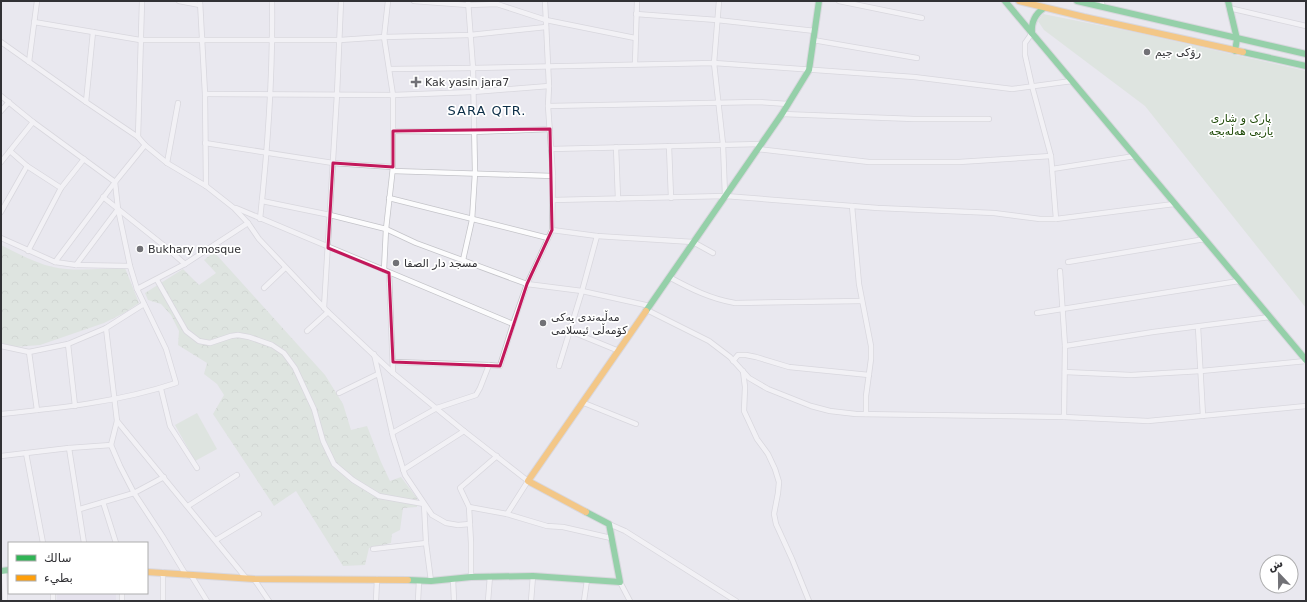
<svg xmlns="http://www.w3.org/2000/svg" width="1307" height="602" font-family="'DejaVu Sans',Vazirmatn,sans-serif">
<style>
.education{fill:#dfdceb}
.green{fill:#d1dfcf}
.forest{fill:url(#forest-crowns)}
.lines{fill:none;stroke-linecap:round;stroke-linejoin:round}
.street-casing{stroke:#c4c4c9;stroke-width:6}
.fast-casing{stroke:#c4c4c9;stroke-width:8}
.slow-casing{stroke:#c4c4c9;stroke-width:8}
.street{stroke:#fcfcfd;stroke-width:4.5}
.fast{stroke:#30b455;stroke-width:6}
.slow{stroke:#ff9f0a;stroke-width:6}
.marked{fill:none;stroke:#c2185b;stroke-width:3;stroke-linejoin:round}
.poi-dot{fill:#717176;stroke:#fff;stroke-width:1.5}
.labels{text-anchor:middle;stroke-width:3.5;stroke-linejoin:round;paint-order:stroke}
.poi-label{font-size:11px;fill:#313135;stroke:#fff;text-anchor:start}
.park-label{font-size:11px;fill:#1d4806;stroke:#fff}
.quarter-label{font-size:13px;letter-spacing:1px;fill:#0c2e47;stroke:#fff}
</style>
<defs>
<pattern id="forest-crowns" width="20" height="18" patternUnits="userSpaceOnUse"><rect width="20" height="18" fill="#d1dfcf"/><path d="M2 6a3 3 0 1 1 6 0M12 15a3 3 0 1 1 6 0" fill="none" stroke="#b4c0b2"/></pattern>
</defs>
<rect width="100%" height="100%" fill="#e9e8ef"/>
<!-- education -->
<rect class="education" x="57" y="593" width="59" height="8"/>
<!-- green -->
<g class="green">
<polygon points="1043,14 1138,33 1306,71 1306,308 1145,106 1044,30 1038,21"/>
<polygon points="197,413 217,449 195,461 175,425"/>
</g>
<!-- forest -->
<g class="forest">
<path d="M1 245C17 253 35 263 53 267 75 272 103 268 125 268L139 303 124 313 104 323 40 345 15 347 1 343Z"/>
<polygon points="214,252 325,375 343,404 351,430 367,426 381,462 390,481 401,477 417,498 417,507 403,508 400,530 392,534 391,543 369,548 365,565 343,566 296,491 274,506 213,414 224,395 217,384 204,374 207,363 178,345 179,331 171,315 161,304 148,300 145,293 183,269 199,285 216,273 204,260"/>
</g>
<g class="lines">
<!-- street casing -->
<g class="street-casing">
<g id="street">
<polyline points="179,1 200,5"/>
<polyline points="200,1 205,94 206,186"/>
<polyline points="414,1 468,5 497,4 546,20 635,38"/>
<polyline points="719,1 714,63 723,144 725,196"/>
<polyline points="839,1 922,18"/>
<polyline points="1102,7 1102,1"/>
<polyline points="1229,8 1306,26"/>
<polyline points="636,14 717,20 815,31"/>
<polyline points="34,22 140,40 340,40 384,37 470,35 546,27"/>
<polyline points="1032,33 1025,43 1025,55 1032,86 1051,156 1056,219"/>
<polyline points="813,40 917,58"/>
<polyline points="1,42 86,102 138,137 145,145 167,163 206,186 234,208 248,223 259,239 328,312 393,373 464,431 528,481 507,514"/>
<polyline points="29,62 37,1"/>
<polyline points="635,64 637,1"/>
<polyline points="389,69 473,68 714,63 914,77 1012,89 1072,81"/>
<polyline points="205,94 393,95 473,92 549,86"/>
<path d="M1 96 33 122 115 182 118 209 130 266 137 289 166 349 176 383C119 402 60 408 1 414"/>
<polyline points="86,102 93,32"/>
<polyline points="548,106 759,102 788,104"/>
<polyline points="1,111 9,102"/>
<polyline points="782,114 914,119 989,119"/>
<polyline points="393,131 474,132 550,129"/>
<polyline points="138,137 142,1"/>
<polyline points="205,143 333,163 393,167"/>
<polyline points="669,146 671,198"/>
<polyline points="616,147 618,199"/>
<polyline points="551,149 761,144"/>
<polyline points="757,149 869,162 959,162 1051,156"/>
<polyline points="10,151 27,166 61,188"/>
<polyline points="1,162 33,122"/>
<polyline points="167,163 178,103"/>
<polyline points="1052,169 1135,156"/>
<polyline points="393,171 553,176"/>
<polyline points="103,197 162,244 185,264"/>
<polyline points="389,198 548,238"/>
<polyline points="553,200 725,196 878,208 994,213 1040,219 1056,219 1174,204"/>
<polyline points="262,201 330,215 386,229 416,243 527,284 582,291 650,306"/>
<polyline points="852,206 859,284 871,346 871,359 866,396 866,414"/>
<polyline points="236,208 513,324"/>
<polyline points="1,212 27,166"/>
<path d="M260 219C268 146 273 74 272 1"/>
<polyline points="552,230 597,236 693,242 713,253"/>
<polyline points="1,238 55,262 76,265 130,266"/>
<polyline points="28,251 61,188 84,159"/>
<polyline points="463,260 472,220 475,173 473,68 468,1"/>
<polyline points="55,262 115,182 145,145"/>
<polyline points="1068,262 1205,239"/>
<polyline points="76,265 118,209"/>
<polyline points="384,270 386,229 393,167 393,95 384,37 388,1"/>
<polyline points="1060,271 1065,346 1064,417"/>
<polyline points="389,273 393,373"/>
<path d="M669 277C691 289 711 299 735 303L862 301"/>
<polyline points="157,280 186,331 199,341 210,343 231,336 238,335 249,337 272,345 284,353 295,368 314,409 323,441 334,464 353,480 379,496 424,504 426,543 431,581"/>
<polyline points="264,288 285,268"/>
<polyline points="137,289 185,264 248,223"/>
<polyline points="324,308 337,94 341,1"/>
<polyline points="647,310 709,341 730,357 749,378 768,389 811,406 830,411 856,414 1064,417 1148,421 1306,406"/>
<polyline points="1037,313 1239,281"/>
<polyline points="1198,327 1203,416"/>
<polyline points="106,328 117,421 246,578"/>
<polyline points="307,331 328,312"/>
<polyline points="570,331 619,351"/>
<polyline points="68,344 75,406"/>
<polyline points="1,346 29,352 68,344 106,328 144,304"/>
<polyline points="1065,346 1153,332 1270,317"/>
<polyline points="29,352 37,410"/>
<polyline points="374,354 393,437 405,475 432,515 446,523 458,525 470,524"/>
<polyline points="733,361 738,355 746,355 756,357 789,367 869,375"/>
<polyline points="393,362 489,365"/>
<polyline points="559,366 582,291 597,236"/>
<polyline points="743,371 745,387 744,411 757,439 768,454 775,469 779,482 778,493 774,514 776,524 792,559 809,601"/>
<polyline points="1065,372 1131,375 1201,371 1306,361"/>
<polyline points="161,389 170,426 197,468"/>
<polyline points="339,393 378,374"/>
<polyline points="584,403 636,424"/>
<polyline points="437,408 476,395 480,388 489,365 500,366 513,324 527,284 552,230 553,176 548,106 549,86 545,1"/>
<polyline points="392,433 437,408"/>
<polyline points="111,445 120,466 134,493 163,537 186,575"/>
<polyline points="69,448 84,543"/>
<polyline points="26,453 43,543"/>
<polyline points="1,456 69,448 111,445 117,421"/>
<polyline points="403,470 464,431"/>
<polyline points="103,502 116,543"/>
<polyline points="188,506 237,475"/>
<polyline points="469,507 460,488 497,456"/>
<polyline points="80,509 134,493 164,477"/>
<polyline points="609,524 625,531 736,601"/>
<polyline points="216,540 259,514"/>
<polyline points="373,549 426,543"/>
<polyline points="4,570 5,601"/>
<polyline points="163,572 163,601"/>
<polyline points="191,575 207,601"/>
<polyline points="471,577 471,543 469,507 507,514 547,526 563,527 611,538"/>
<polyline points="254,579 269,601"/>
<polyline points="453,579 454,601"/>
<polyline points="620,582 630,601"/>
<polyline points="122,593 122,601"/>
<polyline points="53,601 53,593"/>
<polyline points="376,601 377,579"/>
<polyline points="418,601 419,581"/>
<polyline points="488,601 490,576"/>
<polyline points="531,601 533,576"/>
<polyline points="584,601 587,580"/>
</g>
</g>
<!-- fast casing -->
<g class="fast-casing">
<g id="fast">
<polyline points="1005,1 1306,360"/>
<polyline points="1077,1 1306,54"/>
<polyline points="1228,1 1237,39 1235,51"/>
<path d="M1032 33C1031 22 1035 14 1044 8"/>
<polyline points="1243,52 1306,66"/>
<polyline points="646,311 782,114 809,70 819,1"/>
<polyline points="1,571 9,570"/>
<polyline points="408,580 431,581 471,577 533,576 620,582 609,524 586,512"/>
</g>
</g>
<!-- slow casing -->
<g class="slow-casing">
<g id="slow">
<polyline points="1019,1 1084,17 1243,52"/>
<polyline points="586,512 528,481 646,311"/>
<polyline points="147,572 254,579 408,580"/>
</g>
</g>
<!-- street -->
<use href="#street" class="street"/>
<!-- fast -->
<use href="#fast" class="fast"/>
<!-- slow -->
<use href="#slow" class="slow"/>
</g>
<!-- marked area -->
<path d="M0 0H1307V602H0ZM550 129 552 230 527 284 500 366 393 362 389 273 328 248 333 163 393 167V131Z" fill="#e9e8ef" fill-opacity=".55" fill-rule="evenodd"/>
<path class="marked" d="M550 129 552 230 527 284 500 366 393 362 389 273 328 248 333 163 393 167V131Z"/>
<!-- markers -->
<g class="poi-dot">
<circle cx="1147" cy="52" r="4"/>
<path d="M414 76h4v4h4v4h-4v4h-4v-4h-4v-4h4z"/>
<circle cx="140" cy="249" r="4"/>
<circle cx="396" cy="263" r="4"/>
<circle cx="543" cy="323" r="4"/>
</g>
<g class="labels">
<!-- poi labels -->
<g class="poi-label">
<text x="1155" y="56">رۆکی جیم</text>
<text x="425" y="86">Kak yasin jara7</text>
<text x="148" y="253">Bukhary mosque</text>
<text x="404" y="267">مسجد دار الصفا</text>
<text x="551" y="321">مەڵبەندی یەکی<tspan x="551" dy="13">کۆمەڵی ئیسلامی</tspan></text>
</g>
<!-- park labels -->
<g class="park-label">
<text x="1241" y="122">پارک و شاری<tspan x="1241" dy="13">یاریی ھەڵەبجە</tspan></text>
</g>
<!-- quarter labels -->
<g class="quarter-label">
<text x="487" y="115">SARA QTR.</text>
</g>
</g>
<!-- border -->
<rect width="1307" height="602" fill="none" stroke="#313135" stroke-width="4"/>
<!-- legend -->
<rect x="8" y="542" width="140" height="52" fill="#ffffff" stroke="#adadae"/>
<rect x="16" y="555" width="20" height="6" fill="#30b455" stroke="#adadae"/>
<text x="44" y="562" font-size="12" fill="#313135">سالك</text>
<rect x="16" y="575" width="20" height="6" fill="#ff9f0a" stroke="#adadae"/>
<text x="44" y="582" font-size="12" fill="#313135">بطيء</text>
<!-- north arrow -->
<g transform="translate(1279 574) rotate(338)"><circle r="19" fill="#ffffff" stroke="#adadae"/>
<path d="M0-3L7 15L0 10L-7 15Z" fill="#717176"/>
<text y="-6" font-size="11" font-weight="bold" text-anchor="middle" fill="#313135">ش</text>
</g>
</svg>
